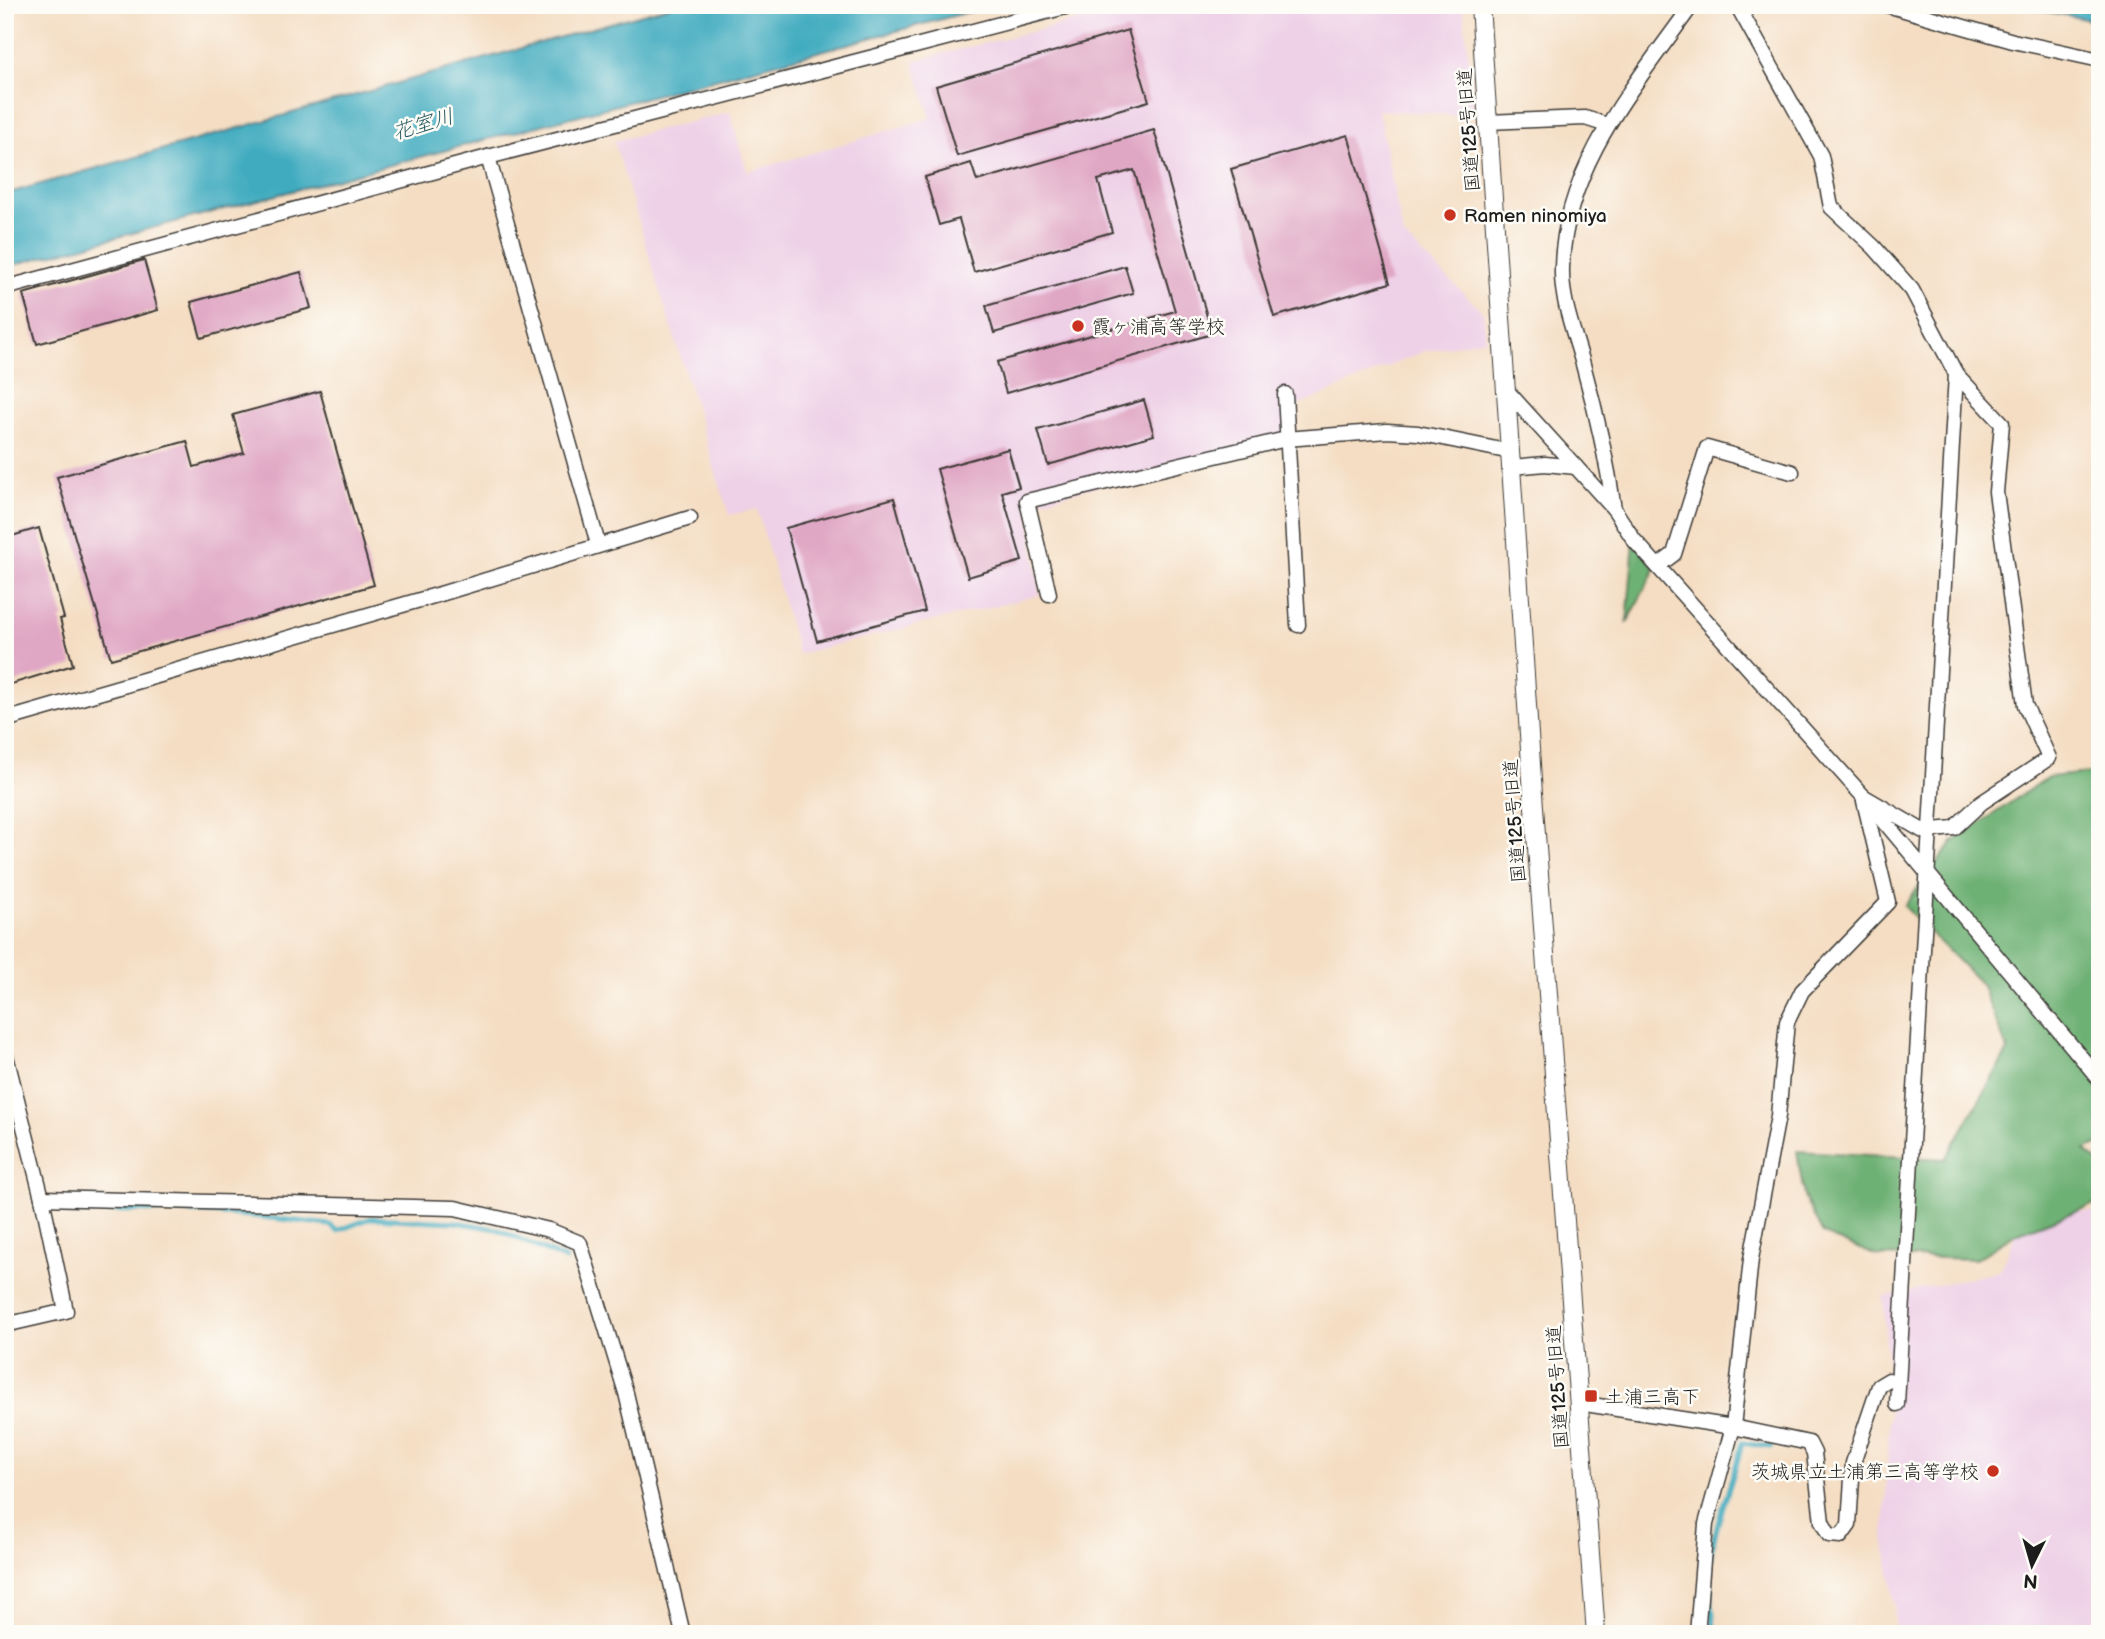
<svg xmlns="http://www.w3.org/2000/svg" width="2105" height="1639" font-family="'Balsamiq Sans','Klee One',sans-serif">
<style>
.built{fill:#eed0e7}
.forest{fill:#6eb174;stroke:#456648;stroke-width:2}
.water{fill:#40abbf;stroke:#2e646e;stroke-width:2}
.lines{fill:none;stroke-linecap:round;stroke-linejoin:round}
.stream{stroke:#40abbf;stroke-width:5}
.building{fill:#e0a7c5}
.minor-casing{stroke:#3c3935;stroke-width:17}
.tertiary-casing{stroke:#3c3935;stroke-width:20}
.minor{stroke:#fff;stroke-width:14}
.tertiary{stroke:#fff;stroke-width:18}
.poi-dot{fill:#c8321e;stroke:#fdfcf7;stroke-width:2.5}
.labels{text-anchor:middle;stroke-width:5;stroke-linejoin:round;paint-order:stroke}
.street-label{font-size:19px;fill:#1c1c1c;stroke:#fdfcf7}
.poi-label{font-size:19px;fill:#1c1c1c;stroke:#fdfcf7;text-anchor:start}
.water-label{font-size:21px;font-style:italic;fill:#2c5c65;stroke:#fdfcf7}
</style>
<rect width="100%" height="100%" fill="#fdfcf7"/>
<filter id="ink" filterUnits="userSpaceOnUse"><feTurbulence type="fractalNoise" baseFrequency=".0143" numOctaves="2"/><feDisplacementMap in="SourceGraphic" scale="14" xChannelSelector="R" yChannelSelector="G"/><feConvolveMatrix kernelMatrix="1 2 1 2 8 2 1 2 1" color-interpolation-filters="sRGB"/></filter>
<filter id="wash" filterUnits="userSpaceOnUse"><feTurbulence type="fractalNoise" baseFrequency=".00686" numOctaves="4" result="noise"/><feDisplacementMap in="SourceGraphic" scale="28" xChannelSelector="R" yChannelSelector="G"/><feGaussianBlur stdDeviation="1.57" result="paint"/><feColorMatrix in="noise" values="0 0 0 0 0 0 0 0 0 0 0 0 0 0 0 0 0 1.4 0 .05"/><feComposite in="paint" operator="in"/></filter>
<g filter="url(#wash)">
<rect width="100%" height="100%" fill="#f4ddc2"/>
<!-- built -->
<g class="built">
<polygon points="1139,5 1463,5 1475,117 1378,110 1403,235 1483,312 1486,339 1422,352 1298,406 1279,439 1028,504 1040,595 798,654 757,509 729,515 614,141 730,112 747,172 931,118 913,61"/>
<polygon points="2026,1209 2100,1212 2100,1634 1894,1634 1895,1606 1884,1537 1890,1405 1883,1297 2000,1271"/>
</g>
<!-- forest -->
<g class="forest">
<polygon points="1634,540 1655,569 1627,623"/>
<polygon points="2100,772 2100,1144 2085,1150 2100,1164 2100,1202 2016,1234 1976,1259 1877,1256 1823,1234 1804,1197 1797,1151 1945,1159 2008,1051 1981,984 1904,906 1954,841 2048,777"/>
</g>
<!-- water -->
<g class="water">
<polygon points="674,5 995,5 5,267 5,194"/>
<polygon points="2015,5 2100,5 2100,22"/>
</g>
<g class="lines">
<!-- stream -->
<g class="stream">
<path d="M69 1213C155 1206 245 1214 330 1225L337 1231 371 1218 455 1222 497 1229 566 1260"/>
<path d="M1714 1634C1714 1610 1707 1581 1710 1558 1716 1519 1733 1482 1742 1443L1771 1447"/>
</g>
</g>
<g id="blocks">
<!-- building -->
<g class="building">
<polygon points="1128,30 1149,101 957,156 936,86"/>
<polygon points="1154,130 1212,334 1006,393 997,362 1175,311 1134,170 1098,180 1112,232 974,272 959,219 939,225 925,177 971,163 977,181"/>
<polygon points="1348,135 1390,283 1274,317 1231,169"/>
<polygon points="144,260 158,310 37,344 23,294"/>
<polygon points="1125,266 1133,293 994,333 986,306"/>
<polygon points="301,272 311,308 201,338 191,302"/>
<polygon points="320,391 374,585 111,659 57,477 187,441 194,467 244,453 233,415"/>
<polygon points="1144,400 1154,435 1048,465 1038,430"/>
<polygon points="1008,449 1019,487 1002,492 1022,561 968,577 937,469"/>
<polygon points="894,498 925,611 817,641 786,528"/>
<polygon points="39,528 64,618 60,619 73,665 5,686 5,538"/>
</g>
</g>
</g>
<g filter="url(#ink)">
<use href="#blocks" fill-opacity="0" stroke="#3c3935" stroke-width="2"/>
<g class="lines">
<!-- minor casing -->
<g class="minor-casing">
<g id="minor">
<polyline points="1737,5 1821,156 1831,207 1874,247 1912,290 1956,374 2002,423 1996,492 2025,705 2049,758 1981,803 1954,828 1923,831 1863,796"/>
<polyline points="1887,5 2013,41 2100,60"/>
<polyline points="1488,122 1585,118 1607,125"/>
<polyline points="488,157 598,544"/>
<polyline points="5,288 488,157 1073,5"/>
<polyline points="1507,391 1614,509 1634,540 1863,796 2100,1080"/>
<polyline points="1285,394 1298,625"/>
<polyline points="1512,467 1545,464 1576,467"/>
<path d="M1614 509C1607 461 1597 415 1584 368 1576 337 1561 302 1562 269 1563 167 1636 84 1692 5"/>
<polyline points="1658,566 1674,554 1707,448 1792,472"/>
<polyline points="1049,594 1027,501 1286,439 1387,431 1418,433 1511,452"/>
<polyline points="5,720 437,595 690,518"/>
<polyline points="5,1052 42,1198 66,1311 5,1325"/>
<polyline points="42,1198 455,1208 549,1230 580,1243 626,1393 683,1634"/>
<polyline points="1579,1403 1733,1427 1809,1443 1814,1453 1822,1522 1829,1535 1841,1536 1849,1525 1853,1463 1879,1386 1889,1380"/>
<polyline points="1897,1404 1956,374"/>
<polyline points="1697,1634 1706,1524 1733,1427 1751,1259 1778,1116 1787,1022 1802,991 1888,902 1864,801"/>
</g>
</g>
<!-- tertiary casing -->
<g class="tertiary-casing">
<polyline id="tertiary" points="1480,5 1533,794 1596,1634"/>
</g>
<!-- minor -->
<use href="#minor" class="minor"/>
<!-- tertiary -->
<use href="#tertiary" class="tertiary"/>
</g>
</g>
<!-- markers -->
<g class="poi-dot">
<circle cx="1450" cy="215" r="7"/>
<circle cx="1078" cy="326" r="7"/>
<rect x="1584" y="1389" width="14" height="14" rx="3.5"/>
<circle cx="1993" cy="1471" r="7"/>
</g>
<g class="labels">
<!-- street labels -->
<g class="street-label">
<text transform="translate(1468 130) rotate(-94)" y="7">国道125号旧道</text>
<text transform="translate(1514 821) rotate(-94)" y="7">国道125号旧道</text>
<text transform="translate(1557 1387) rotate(-94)" y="7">国道125号旧道</text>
</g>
<!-- poi labels -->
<g class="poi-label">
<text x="1464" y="222">Ramen ninomiya</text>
<text x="1092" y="333">霞ヶ浦高等学校</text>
<text x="1605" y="1403">土浦三高下</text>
<text x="1979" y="1478" text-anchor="end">茨城県立土浦第三高等学校</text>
</g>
<!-- water labels -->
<g class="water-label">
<text transform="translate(423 124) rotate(-16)" y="7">花室川</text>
</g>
</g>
<!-- margin -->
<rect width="2105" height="1639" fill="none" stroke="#fdfcf7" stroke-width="28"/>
<!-- north arrow -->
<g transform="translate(2032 1565) rotate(185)" stroke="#fdfcf7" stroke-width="5" paint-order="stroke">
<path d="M0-5L12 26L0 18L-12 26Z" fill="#1c1c1c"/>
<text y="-10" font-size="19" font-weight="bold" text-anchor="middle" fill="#1c1c1c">N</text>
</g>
</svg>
